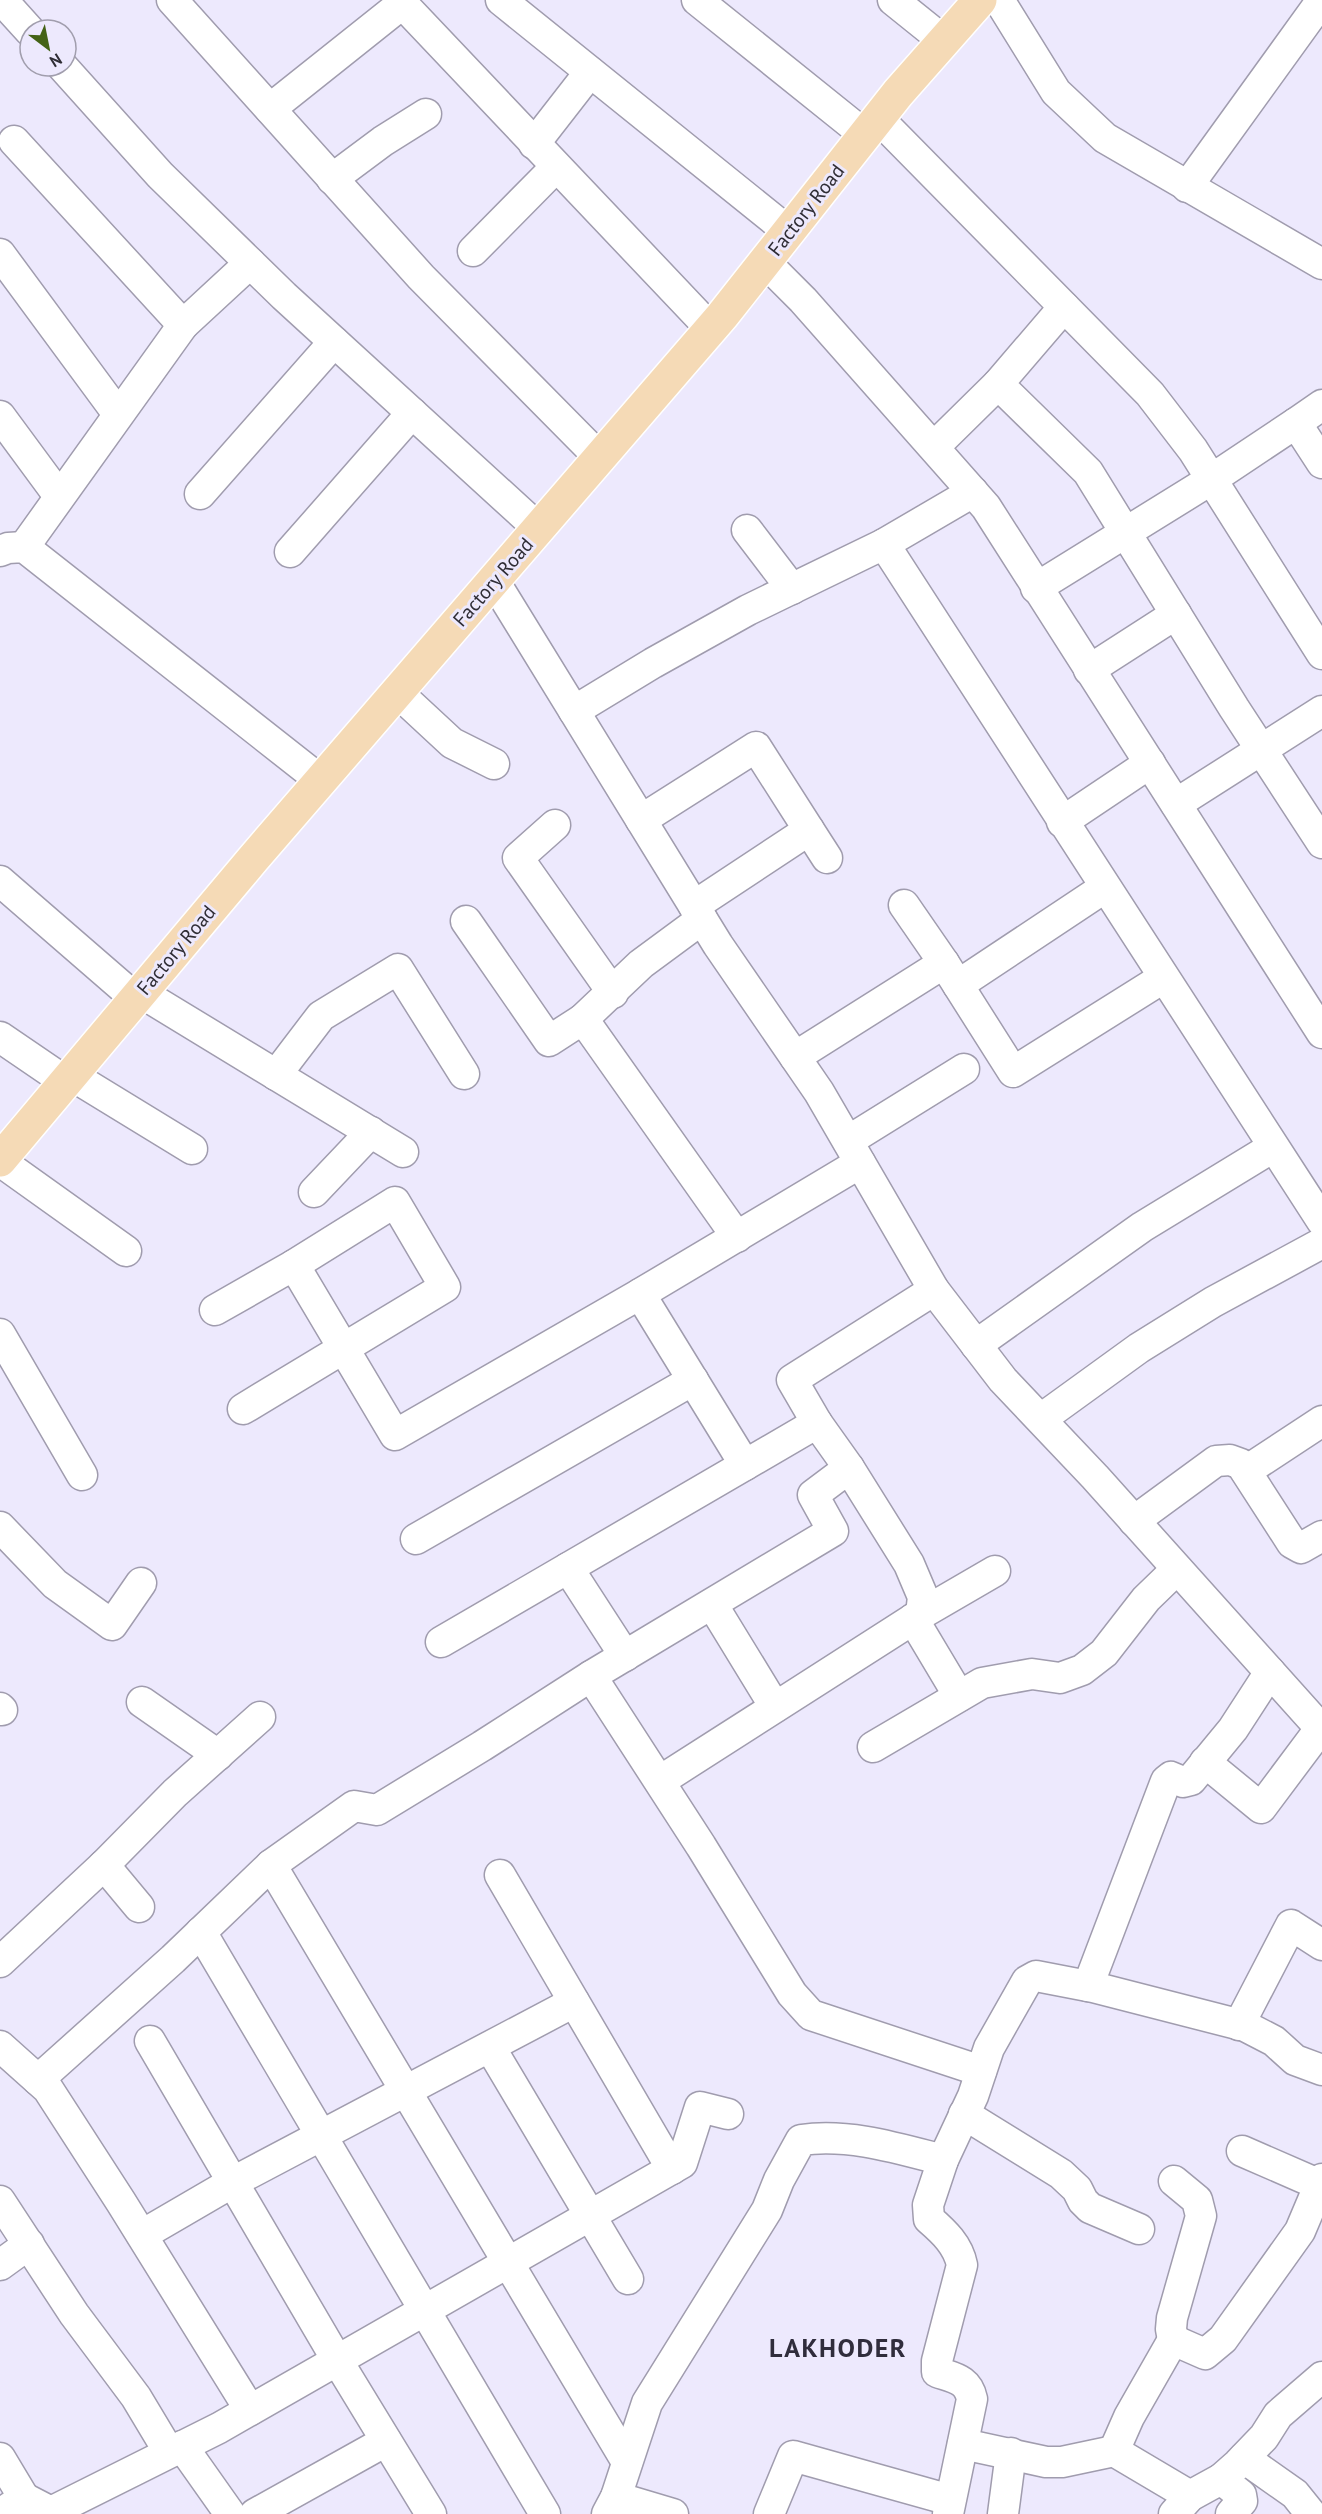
<svg xmlns="http://www.w3.org/2000/svg" width="1322" height="2514" font-family="'PT Sans',sans-serif">
<style>
.lines{fill:none;stroke-linecap:round;stroke-linejoin:round}
.minor-casing{stroke:#a09cae;stroke-width:33}
.major-casing{stroke:#fff;stroke-width:36}
.minor{stroke:#fff;stroke-width:30}
.major{stroke:#f5dab6;stroke-width:33}
.labels{text-anchor:middle;stroke-width:6;stroke-linejoin:round;paint-order:stroke}
.street-label{font-size:20px;fill:#2f2d35;stroke:#ede9fd}
.district-label{font-size:26px;font-weight:bold;letter-spacing:1.5px;fill:#302d3c;stroke:#ede9fd}
</style>
<rect width="100%" height="100%" fill="#ede9fd"/>
<g class="lines">
<!-- minor casing -->
<g class="minor-casing">
<g id="minor">
<polyline points="2,0 30,31"/>
<polyline points="172,0 421,277 600,458"/>
<polyline points="399,0 711,329"/>
<polyline points="501,0 789,232"/>
<polyline points="697,0 865,135"/>
<polyline points="893,0 944,41"/>
<polyline points="999,0 1056,92 1105,138 1322,264"/>
<polyline points="62,66 160,175 284,296 539,529"/>
<polyline points="270,109 403,3"/>
<polyline points="878,118 1150,394 1193,450 1322,654"/>
<polyline points="14,141 183,325"/>
<polyline points="534,144 590,72"/>
<polyline points="332,179 383,141 426,114"/>
<polyline points="1187,187 1322,0"/>
<polyline points="473,251 556,167"/>
<polyline points="0,254 118,414"/>
<polyline points="765,262 803,300 986,507 1322,1033"/>
<polyline points="1064,307 998,384 1088,472 1234,708 1322,843"/>
<polyline points="0,416 59,496"/>
<polyline points="1296,423 1322,405"/>
<polyline points="934,447 998,384"/>
<polyline points="200,494 334,342"/>
<polyline points="747,530 792,589"/>
<polyline points="884,544 973,492"/>
<polyline points="24,547 183,325 250,263"/>
<polyline points="0,551 8,548 24,547 320,780"/>
<polyline points="290,552 412,413"/>
<polyline points="494,581 718,945 819,1092 934,1290 1003,1380 1095,1477 1322,1730"/>
<polyline points="1036,588 1212,479 1296,423 1322,463"/>
<polyline points="1089,670 1176,614"/>
<polyline points="397,692 452,743 494,764"/>
<polyline points="574,711 653,663 748,610 884,544 1322,1221"/>
<polyline points="1176,804 1322,711"/>
<polyline points="641,820 756,747 809,830 694,906"/>
<polyline points="1062,822 1150,763"/>
<polyline points="555,825 518,858 613,993"/>
<polyline points="809,830 827,858"/>
<polyline points="0,881 135,998"/>
<polyline points="702,919 641,964 583,1019 737,1237"/>
<polyline points="466,921 549,1041 583,1019"/>
<polyline points="944,963 1013,1072 1163,978"/>
<polyline points="958,985 1104,888"/>
<polyline points="140,992 403,1152"/>
<polyline points="0,1037 66,1082"/>
<polyline points="795,1057 944,963 904,905"/>
<polyline points="71,1075 192,1149"/>
<polyline points="276,1075 321,1016 398,969 464,1074"/>
<polyline points="848,1141 964,1069"/>
<polyline points="0,1161 126,1251"/>
<polyline points="314,1192 371,1132"/>
<polyline points="215,1310 294,1265 395,1435 640,1294"/>
<polyline points="0,1334 82,1475"/>
<polyline points="976,1345 1142,1227 1273,1147"/>
<polyline points="243,1409 445,1287 395,1202 294,1265"/>
<polyline points="1041,1419 1139,1348 1213,1302 1322,1243"/>
<polyline points="817,1423 792,1380 934,1290"/>
<polyline points="745,1465 640,1294 860,1163"/>
<polyline points="1246,1471 1322,1421"/>
<polyline points="1134,1521 1216,1461 1230,1460 1241,1464 1292,1543 1301,1548 1322,1536"/>
<polyline points="0,1527 55,1584 112,1625 141,1583"/>
<polyline points="416,1539 693,1380"/>
<polyline points="568,1568 625,1656"/>
<polyline points="712,1604 775,1707"/>
<polyline points="921,1614 995,1571"/>
<polyline points="913,1619 959,1696"/>
<polyline points="441,1642 817,1423 849,1468"/>
<polyline points="142,1702 218,1755"/>
<polyline points="0,1708 2,1710"/>
<polyline points="873,1747 982,1683 1032,1674 1060,1678 1082,1670 1104,1653 1146,1599 1177,1569"/>
<polyline points="1205,1762 1261,1808 1320,1729"/>
<polyline points="660,1781 921,1614 923,1597 909,1564 849,1468 813,1495 833,1531 591,1676 701,1846 792,1994 811,2015 981,2071"/>
<polyline points="104,1865 139,1907"/>
<polyline points="271,1865 627,2462"/>
<polyline points="500,1875 672,2169"/>
<polyline points="201,1932 545,2514"/>
<polyline points="0,1962 104,1865 175,1793 260,1717"/>
<polyline points="1088,1986 1166,1781 1171,1777 1183,1782 1191,1780 1233,1729 1270,1672"/>
<polyline points="1239,2025 1291,1925 1322,1945"/>
<polyline points="150,2041 337,2360 431,2514"/>
<polyline points="0,2046 48,2089 121,2202 250,2410"/>
<polyline points="490,2047 628,2279"/>
<polyline points="38,2080 173,1959 271,1865 354,1806 377,1810 482,1746 591,1676"/>
<polyline points="964,2114 1061,2174 1077,2189 1083,2201 1090,2208 1139,2229"/>
<polyline points="1242,2151 1320,2185"/>
<polyline points="0,2201 74,2314 136,2397 169,2452"/>
<polyline points="142,2235 233,2182 574,2002"/>
<polyline points="0,2265 29,2244"/>
<polyline points="1173,2340 1171,2329 1172,2318 1201,2216 1197,2200 1174,2181"/>
<polyline points="963,2444 1046,2462 1062,2462 1114,2451 1190,2496"/>
<polyline points="182,2446 230,2514"/>
<polyline points="1114,2451 1129,2417 1173,2340 1205,2354 1223,2339 1300,2231 1322,2179"/>
<polyline points="0,2458 24,2498"/>
<polyline points="1244,2458 1295,2494 1311,2514"/>
<polyline points="1221,2479 1238,2464 1264,2437 1278,2415 1322,2377"/>
<polyline points="616,2497 673,2514"/>
<polyline points="0,2514 24,2498 51,2512 219,2428 682,2163 700,2107 728,2114"/>
<polyline points="255,2514 386,2441"/>
<path d="M607 2514 616 2497 647 2403 767 2210 779 2180 801 2140C848 2133 897 2148 943 2160"/>
<polyline points="769,2514 793,2456 950,2500"/>
<path d="M948 2514 972 2399C968 2379 954 2378 937 2372V2361L962 2265C958 2245 944 2232 929 2219L928 2205 943 2160 973 2096 989 2048 1027 1981 1036 1976 1093 1987 1245 2026 1274 2041 1295 2060 1322 2070"/>
<polyline points="1003,2514 1011,2453"/>
<polyline points="1174,2514 1190,2496 1221,2479 1241,2495 1242,2501 1231,2514"/>
</g>
</g>
<!-- major casing -->
<g class="major-casing">
<polyline id="major" points="0,1160 253,859 722,316 898,93 980,0"/>
</g>
<!-- minor -->
<use href="#minor" class="minor"/>
<!-- major -->
<use href="#major" class="major"/>
</g>
<g class="labels">
<!-- street labels -->
<g class="street-label">
<text transform="translate(806 210) rotate(-52)" y="7">Factory Road</text>
<text transform="translate(493 582) rotate(-49)" y="7">Factory Road</text>
<text transform="translate(176 950) rotate(-50)" y="7">Factory Road</text>
</g>
<!-- district labels -->
<g class="district-label">
<text x="838" y="2357">LAKHODER</text>
</g>
</g>
<!-- north arrow -->
<g transform="translate(48 48) rotate(148)"><circle r="28" fill="#ede9fd" stroke="#a19ead" stroke-width="1.5"/>
<path d="M0-4.5L10 22L0 15L-10 22Z" fill="#446216"/>
<text y="-9" font-size="16" font-weight="bold" text-anchor="middle" fill="#2f2d35">N</text>
</g>
</svg>
